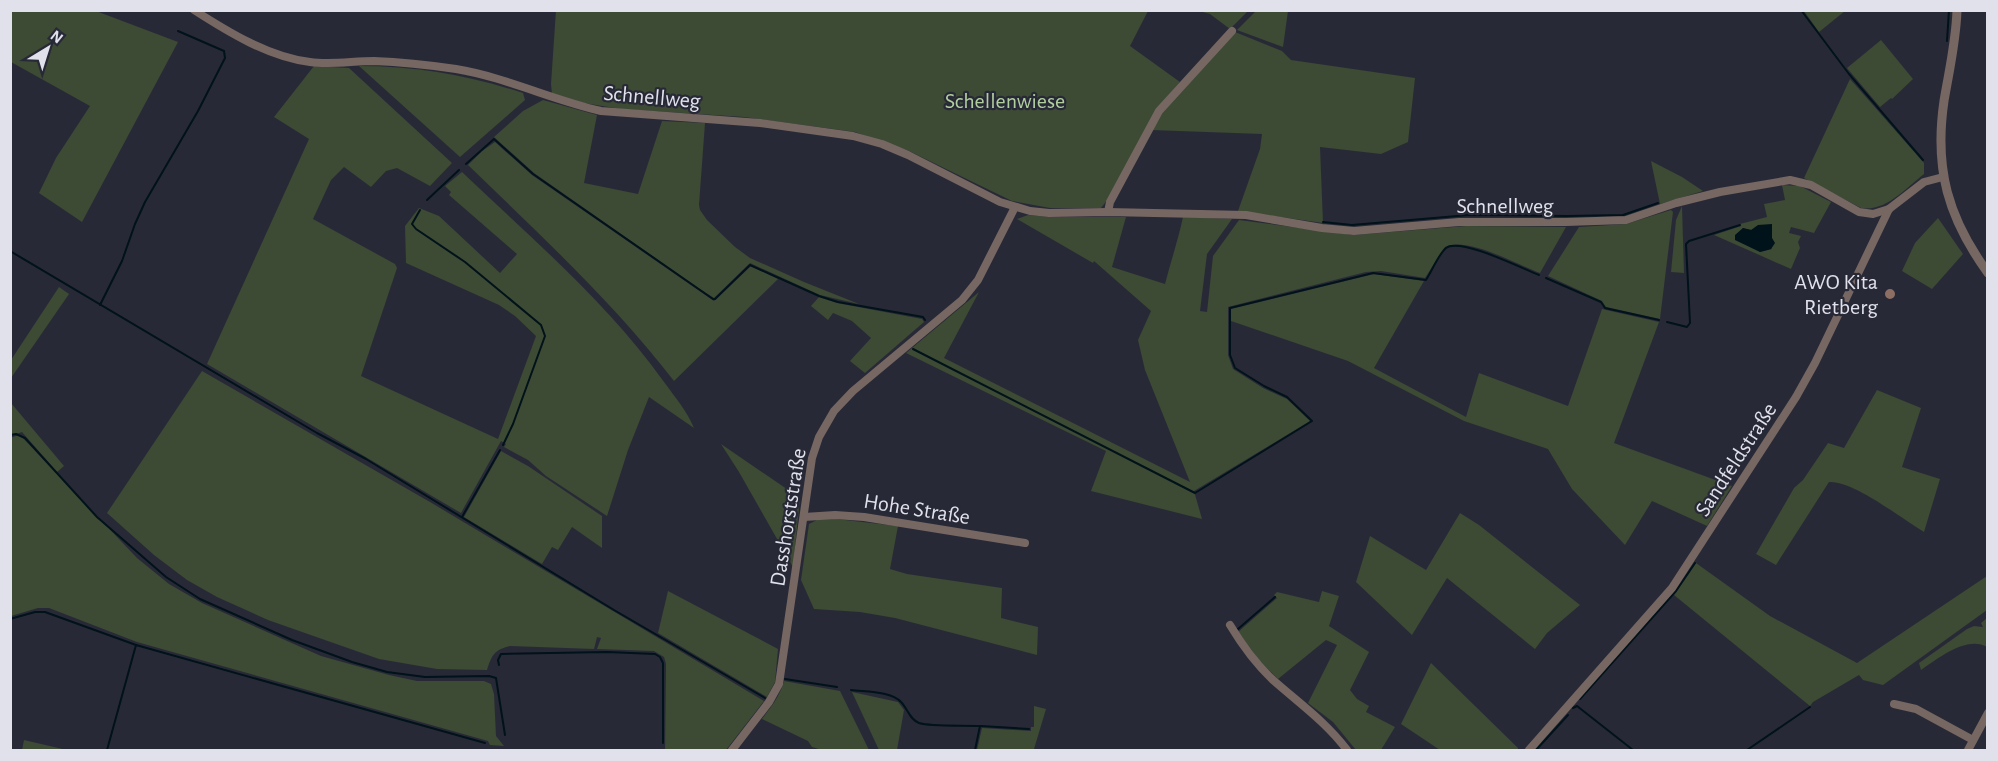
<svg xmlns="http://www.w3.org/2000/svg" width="1998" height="761" font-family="'Alegreya Sans',sans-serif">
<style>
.green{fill:#3d4a34;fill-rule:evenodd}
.water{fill:#00121a}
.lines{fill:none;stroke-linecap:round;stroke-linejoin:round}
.stream{stroke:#00121a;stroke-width:2}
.minor{stroke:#766762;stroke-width:8}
.tertiary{stroke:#766762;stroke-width:9}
.education-dot{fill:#8d6e63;stroke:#282937;stroke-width:2}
.labels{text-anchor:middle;stroke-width:4.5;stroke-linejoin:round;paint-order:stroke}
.street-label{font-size:22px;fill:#e0e1eb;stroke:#282937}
.park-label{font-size:22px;fill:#b1cf9d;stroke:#282937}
.poi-label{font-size:22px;fill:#e0e1eb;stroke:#282937;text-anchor:end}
</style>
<rect width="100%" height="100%" fill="#282937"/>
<!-- green -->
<g class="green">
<polygon points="11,10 96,11 178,42 82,222 39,193 56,158 90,106 11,62"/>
<polygon points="556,10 1148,11 1130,46 1180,82 1156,110 1108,199 1101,208 1050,208 1012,201 909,151 855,132 744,117 621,109 577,102 552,94 551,84"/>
<polygon points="1199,11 1248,11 1230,29 1210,14"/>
<polygon points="1256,11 1288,11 1283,47 1237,30"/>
<polygon points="1804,11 1845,11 1819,32"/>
<polygon points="1235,32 1282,51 1291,60 1415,78 1408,142 1381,154 1320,147 1323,223 1238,211 1260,149 1262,134 1151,130 1161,113"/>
<polygon points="1881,40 1913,79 1892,99 1891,98 1880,107 1847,68"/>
<path d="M314 66 349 68 452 163 430 186 397 168 386 171 371 187 344 167 331 180 313 219 395 264 397 268 361 376 498 439 536 336 515 316 499 305 406 263 405 226 419 208 439 216 500 273 517 254 449 195 451 192 445 186 462 172C532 239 608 303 664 382 675 397 687 411 694 428L649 397 628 450 607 516 546 476 528 460 504 447 506 444 501 441 461 513 207 364 309 139 274 117Z"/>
<path d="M359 66C417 66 468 75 523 93L525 100 460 157Z"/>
<path d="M1850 79 1924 163V174C1906 188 1886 212 1861 208L1804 178Z"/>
<polygon points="543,100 597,115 584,183 638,194 662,121 705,123 699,205 700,210 707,220 735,247 750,258 804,282 859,304 820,295 750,263 714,298 698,288 534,173 494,137 523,111"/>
<path d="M495 142 532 175 714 301 751 266 778 279 674 381C613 302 540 235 468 165L482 151Z"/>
<polygon points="1651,161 1682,177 1703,191 1660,204"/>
<path d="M1782 185 1800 186 1831 202 1814 233 1791 227 1789 233 1801 236 1798 242 1800 248 1791 269 1714 235 1741 226 1740 224 1767 217 1764 204 1785 200ZM1742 228 1752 230 1772 249 1760 252Z"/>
<polygon points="1682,206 1684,273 1671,272 1676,220"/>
<polygon points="1671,210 1673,212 1660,319 1606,307 1602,301 1548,276 1579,227 1626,224"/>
<path d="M1028 215 1050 217H1126L1112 267 1165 284C1171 261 1178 240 1183 217L1232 219 1207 254 1200 311 1207 312 1213 256 1239 220 1353 235 1466 226 1566 227 1540 273C1518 265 1467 236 1445 247L1425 278 1381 271 1366 272 1228 307V355L1233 369 1263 388 1287 399 1310 421 1194 491 1202 519 1091 491 1106 451 906 353 979 292 944 358 1190 482 1145 370 1138 340 1151 311 1094 261 1093 263 1017 219Z"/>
<polygon points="1938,218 1963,254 1932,289 1902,271 1915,243"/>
<polygon points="1374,274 1424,281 1374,368 1466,417 1479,373 1568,406 1602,309 1659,322 1614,443 1732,486 1707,526 1652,501 1625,545 1572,489 1548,449 1464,421 1348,361 1231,321 1231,309"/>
<polygon points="59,287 69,294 11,378 11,360"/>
<polygon points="819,297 837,303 922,319 924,322 865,373 850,361 871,338 852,321 833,313 828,320 811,306"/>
<path d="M202 371 430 502 764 701 726 750H665L666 664 664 657 654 651 597 649 601 638 597 637 594 649 510 646C494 650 492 655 487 670L437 669 379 659 268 620 217 597 187 580 154 555 107 513Z"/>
<path d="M1877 390 1921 408 1902 467 1940 479 1924 532C1902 519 1853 480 1829 482L1776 565 1756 554 1794 488 1803 480 1828 443 1844 448Z"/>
<polygon points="11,403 64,466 57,472 22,432 11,436"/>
<polygon points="16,436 21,436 137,558 169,584 202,603 321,656 389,675 417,681 484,681 491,684 494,694 496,736 504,746 490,745 488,741 137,642 49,608 38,608 11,616 10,438"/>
<polygon points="721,444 800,498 793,567 739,472"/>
<polygon points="501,451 528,466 602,516 602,548 572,527 558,550 552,547 542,564 464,517"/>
<polygon points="1460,513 1479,525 1580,605 1547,633 1535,649 1447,578 1412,635 1356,582 1370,536 1426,570"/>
<polygon points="819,519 836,519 898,526 890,569 907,574 1002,588 1001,618 1038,627 1037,655 895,618 860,612 814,609 801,580 809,524"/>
<polygon points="1696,563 1770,616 1857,663 1987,576 1987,610 1883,685 1863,680 1859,675 1813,702 1810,706 1674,595"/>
<polygon points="668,591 778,649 775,682 767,697 658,633"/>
<polygon points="1322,591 1339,596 1329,626 1369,652 1350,690 1357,699 1369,706 1366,712 1395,727 1381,750 1356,750 1333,722 1308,703 1337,645 1326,640 1278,679 1259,660 1238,632 1277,598 1274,595 1277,592 1319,602"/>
<path d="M1987 618V647C1967 635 1937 659 1921 670L1919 663 1967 629 1974 626 1983 627 1981 623Z"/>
<polygon points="1431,663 1518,748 1518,750 1440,750 1401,724"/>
<path d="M784 681 840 691 869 750H822L812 747 808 741 762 719C771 707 780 696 784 681Z"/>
<polygon points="852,692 898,702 904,710 897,750 879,750"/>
<polygon points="1034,706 1046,709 1034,749 1040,750 977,750 982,728 1031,731 1031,727 1034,727"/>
<polygon points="24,740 67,750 22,750"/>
</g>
<!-- water -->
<polygon class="water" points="1772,224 1772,238 1775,243 1771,249 1760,252 1735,240 1735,235 1743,228 1751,230 1758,225"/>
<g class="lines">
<!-- stream -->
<g class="stream">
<polyline points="1801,10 1849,74 1923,160"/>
<polyline points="1947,41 1949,10"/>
<polyline points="466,164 494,139 533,174 713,299 715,299 750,265 819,296 838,302 923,317 925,320"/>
<polyline points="427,200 459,170"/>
<polyline points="420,210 412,224 416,229 465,262 541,325 545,336 513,424 503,445"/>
<polyline points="1323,222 1352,225 1469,215 1567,216 1623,215 1658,203"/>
<polyline points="10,251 317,433 366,459 614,610 765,698"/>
<polyline points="1546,278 1601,302 1605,308 1659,320"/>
<polyline points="100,305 122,261 135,224 145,202 198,111 225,58 224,51 178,31"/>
<polyline points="1667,322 1687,327 1690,323 1686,244 1689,241 1740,225"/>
<path d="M913 349 1195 493 1312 421 1287 397 1264 386 1235 368 1230 355V308L1373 273 1426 280C1432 271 1438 255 1446 248 1460 237 1523 269 1539 275"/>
<polyline points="10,435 16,434 25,438 97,517 166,577 200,599 292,640 352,662 387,672 425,677 489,676 496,678 505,735"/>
<polyline points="462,517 500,450"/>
<polyline points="10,619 35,612 45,612 136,645"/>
<polyline points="1238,629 1275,597"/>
<polyline points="499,665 498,660 501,654 607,652 655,654 660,657 663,663 663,743"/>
<polyline points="785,679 837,687"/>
<path d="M851 690C865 692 891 691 901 702 908 709 909 719 919 723 932 727 964 725 980 726L975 750"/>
<polyline points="1580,699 1676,591 1695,563"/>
<polyline points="1573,708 1577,706 1633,750"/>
<polyline points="981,726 1029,729"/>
<polyline points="107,750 136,645 485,743"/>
<polyline points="1536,750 1568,715"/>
<polyline points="1747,750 1810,707"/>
</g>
<!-- minor -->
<g class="minor">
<path d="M194 10C228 32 269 57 310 62 331 65 353 61 374 61 401 62 429 65 456 69 505 77 552 100 601 111L760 123 853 136 882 144 908 155 1000 202 1030 211 1049 213 1108 212 1246 215 1322 228 1354 231 1459 222H1566L1626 220 1676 203 1720 192 1790 180 1811 185 1859 212 1873 214 1889 209"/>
<polyline points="1108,212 1110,202 1159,111 1232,31"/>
<polyline points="804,517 835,515 864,517 1025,543"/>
<path d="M1230 625C1242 645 1256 664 1273 680 1299 703 1326 722 1347 750"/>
<polyline points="1894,704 1916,709 1973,740"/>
<polyline points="732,750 769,702 779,684 812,458 819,437 834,411 853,391 962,300 978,280 1015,207"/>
<polyline points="1529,750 1672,588 1796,397 1815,363 1889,209 1924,182 1943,177"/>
<polyline points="1968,750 1988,713"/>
</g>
<!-- tertiary -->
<path class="tertiary" d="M1957 10C1956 42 1949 71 1944 101 1934 169 1948 218 1988 273"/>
</g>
<!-- markers -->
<circle class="education-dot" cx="1890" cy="294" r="6"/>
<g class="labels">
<!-- street labels -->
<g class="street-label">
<text transform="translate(652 96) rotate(5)" y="8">Schnellweg</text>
<text x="1505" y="213">Schnellweg</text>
<text transform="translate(1735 459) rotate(-57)" y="8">Sandfeldstraße</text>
<text transform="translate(917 508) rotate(9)" y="8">Hohe Straße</text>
<text transform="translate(787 517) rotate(-81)" y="8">Dasshorststraße</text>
</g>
<!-- park labels -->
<g class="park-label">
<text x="1005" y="108">Schellenwiese</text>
</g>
<!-- poi labels -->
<g class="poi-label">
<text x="1878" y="289">AWO Kita<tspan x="1878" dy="25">Rietberg</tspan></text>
</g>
</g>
<!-- border -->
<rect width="1998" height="761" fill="none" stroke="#e0e1eb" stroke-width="24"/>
<!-- north arrow -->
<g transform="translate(48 48) rotate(38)" stroke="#282937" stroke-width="4.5" paint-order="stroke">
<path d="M0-4.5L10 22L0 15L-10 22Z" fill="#e0e1eb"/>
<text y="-9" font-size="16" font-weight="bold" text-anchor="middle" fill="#e0e1eb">N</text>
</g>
</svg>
